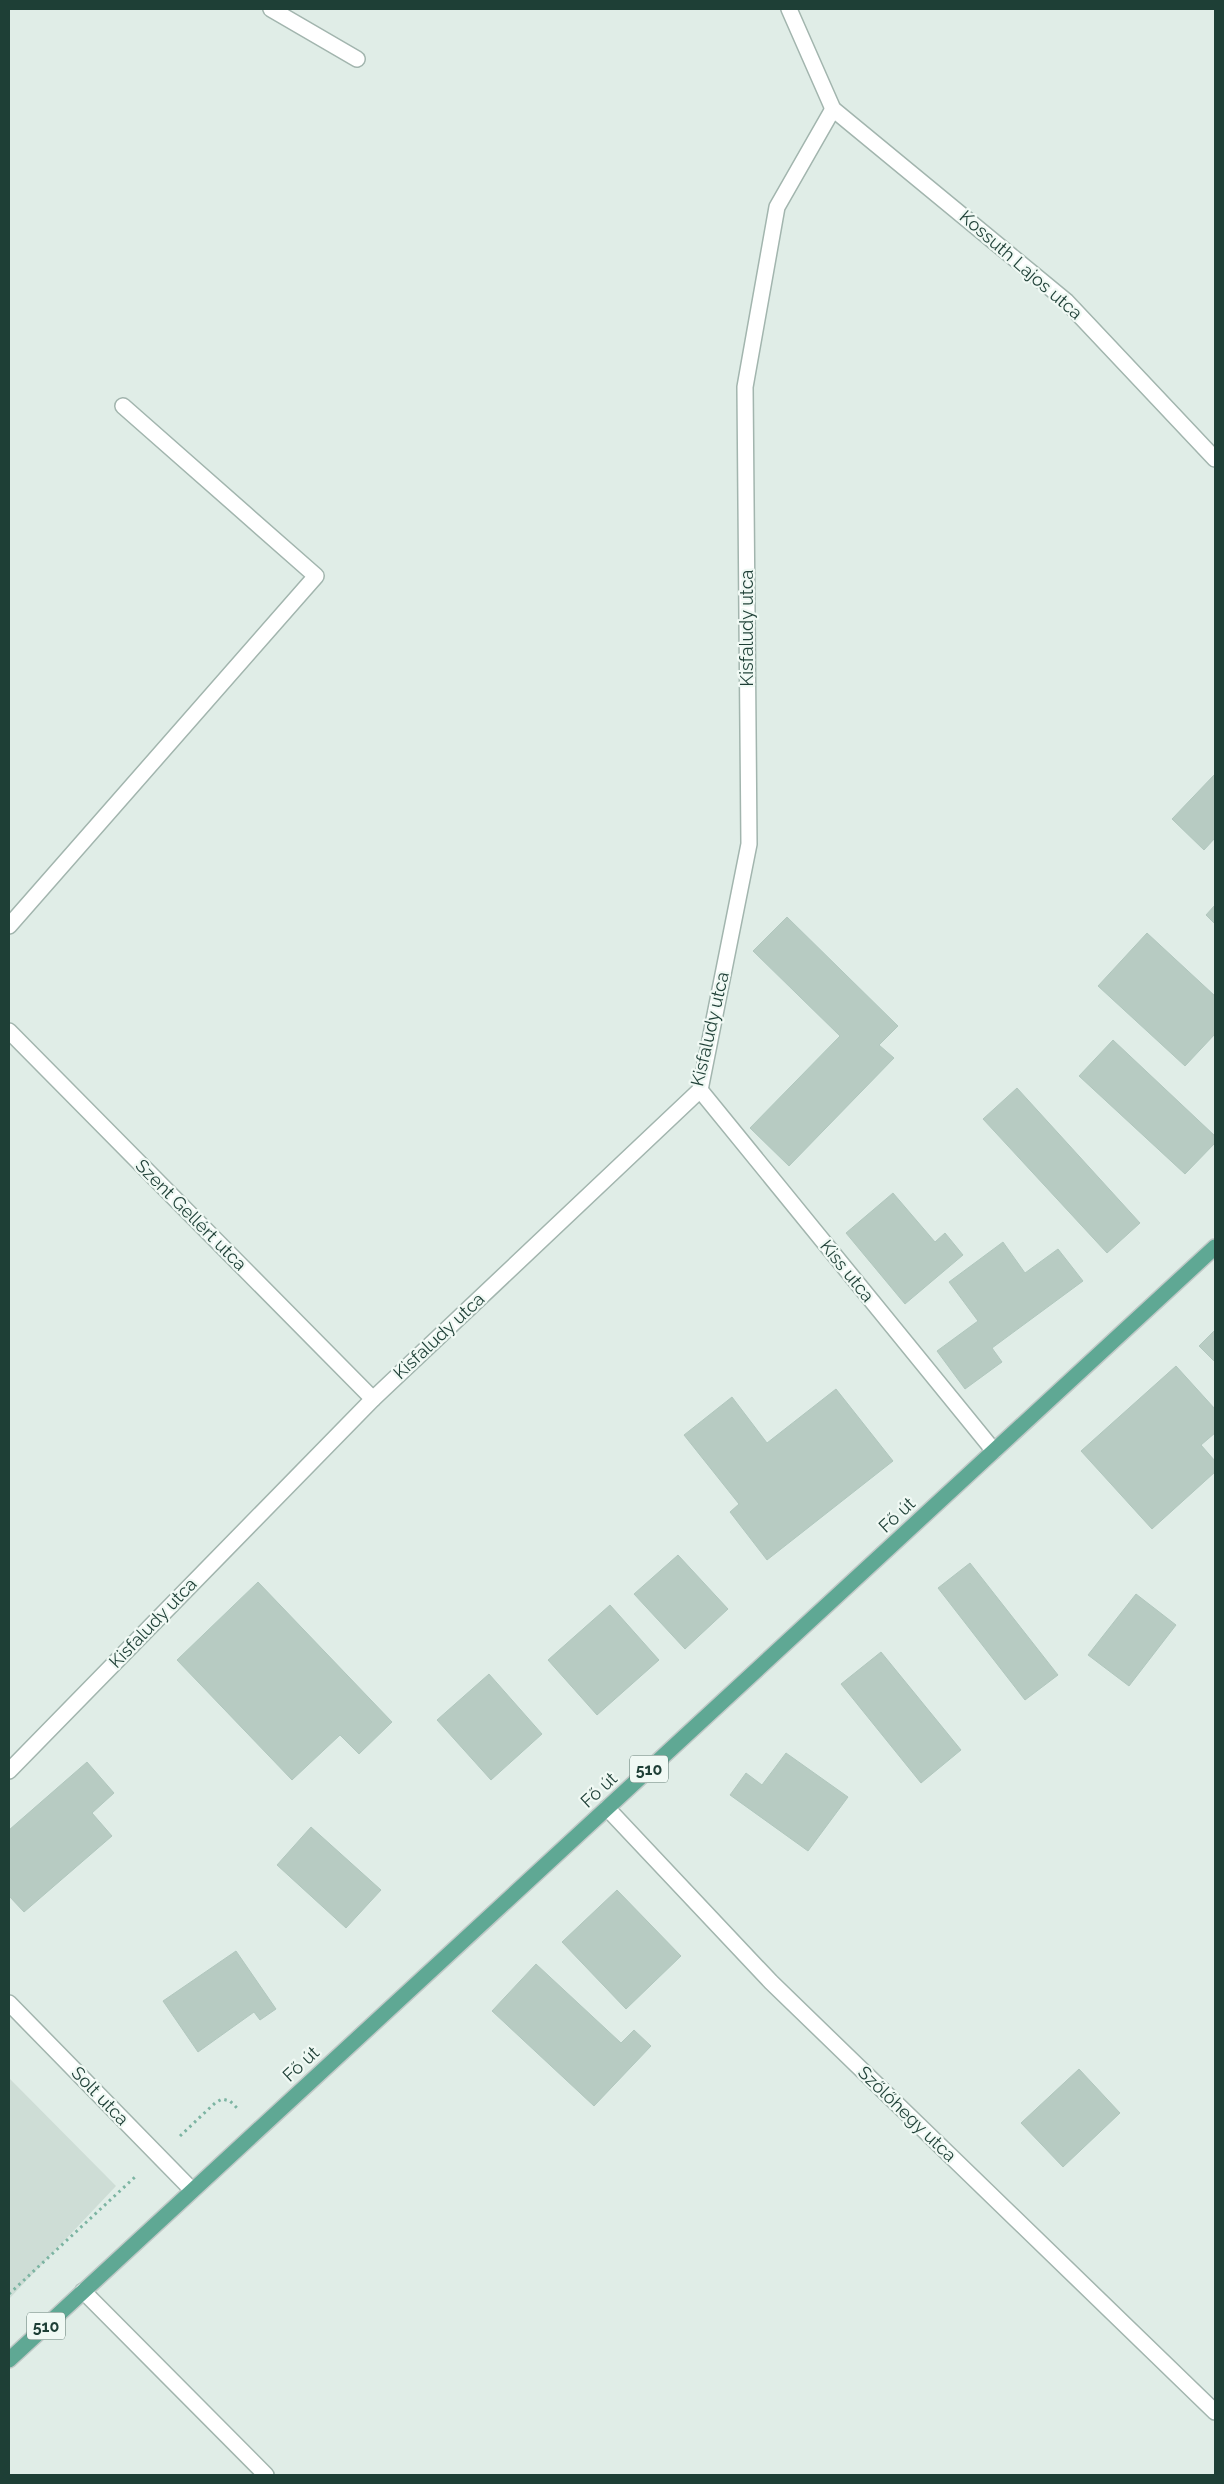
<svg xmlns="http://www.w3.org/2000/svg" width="1224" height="2484" font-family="Raleway,sans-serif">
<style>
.built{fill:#ceddd6}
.building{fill:#b7cbc2;stroke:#b1c7be}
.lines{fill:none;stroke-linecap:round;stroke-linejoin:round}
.street-casing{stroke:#a2b5ae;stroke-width:18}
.primary-casing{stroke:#c0c9c7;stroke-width:18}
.path{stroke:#7cb4a2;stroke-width:3;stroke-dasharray:2.5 4;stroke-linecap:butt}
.street{stroke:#fff;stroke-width:15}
.primary{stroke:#5fa894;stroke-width:15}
.labels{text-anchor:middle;stroke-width:4.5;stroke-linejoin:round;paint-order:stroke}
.shield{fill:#f0f9f4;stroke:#5d776f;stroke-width:1}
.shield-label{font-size:16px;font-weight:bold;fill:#1e3f36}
.street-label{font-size:18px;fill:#1e3f36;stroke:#f0f9f4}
</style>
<rect width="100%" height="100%" fill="#e0ede7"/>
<!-- built -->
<polygon class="built" points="9,2078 116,2186 9,2299"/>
<!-- building -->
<g class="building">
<polygon points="1215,774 1215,838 1204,850 1172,819"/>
<polygon points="1215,905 1215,924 1206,915"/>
<polygon points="787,917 898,1026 879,1045 894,1058 789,1166 750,1128 840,1036 753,951"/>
<polygon points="1147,933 1215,996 1215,1034 1185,1066 1098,986"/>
<polygon points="1113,1040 1215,1136 1215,1143 1185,1174 1079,1076"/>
<polygon points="1017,1088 1140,1223 1107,1253 983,1119"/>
<polygon points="893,1193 935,1242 945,1233 963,1255 905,1304 846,1233"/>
<polygon points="1003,1242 1025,1273 1058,1249 1083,1281 992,1348 1002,1362 965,1389 937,1351 978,1321 949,1282"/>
<polygon points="1215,1330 1215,1362 1199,1346"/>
<polygon points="1176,1366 1215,1409 1215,1433 1201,1445 1215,1461 1215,1472 1152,1529 1081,1451"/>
<polygon points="836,1389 893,1461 767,1560 730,1512 739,1504 684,1435 732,1397 767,1443"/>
<polygon points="678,1555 728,1609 685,1649 634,1594"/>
<polygon points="970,1563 1058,1675 1025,1700 938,1588"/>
<polygon points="258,1582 392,1722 359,1754 340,1735 292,1780 177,1660"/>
<polygon points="1136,1594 1176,1625 1129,1686 1088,1655"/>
<polygon points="610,1605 659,1660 597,1715 548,1660"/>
<polygon points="881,1652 961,1750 921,1783 841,1684"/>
<polygon points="489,1674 542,1734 491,1780 437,1720"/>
<polygon points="786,1753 848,1797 808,1851 730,1795 746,1773 762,1785"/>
<polygon points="87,1762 114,1793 92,1813 112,1836 24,1912 9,1896 9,1830"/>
<polygon points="311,1827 381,1890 346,1928 277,1865"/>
<polygon points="617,1890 681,1956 626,2009 562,1942"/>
<polygon points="236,1951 276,2009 260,2020 254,2012 198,2052 163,2001"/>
<polygon points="536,1964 621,2043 634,2030 651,2046 594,2106 492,2011"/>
<polygon points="1079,2069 1120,2113 1063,2167 1021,2123"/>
</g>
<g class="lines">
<!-- street casing -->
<g class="street-casing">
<g id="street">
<polyline points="271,9 357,59"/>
<polyline points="789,9 833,109 1066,301 1215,459"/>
<polyline points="9,926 316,576 123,406"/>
<polyline points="9,1031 373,1399"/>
<polyline points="700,1090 994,1451"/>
<polyline points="9,1771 373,1399 700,1090 749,844 745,387 777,207 833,109"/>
<polyline points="607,1808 771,1982 1215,2412"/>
<polyline points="9,2003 191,2189"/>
<polyline points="83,2291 266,2475"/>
</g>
</g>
<!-- primary casing -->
<g class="primary-casing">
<polyline id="primary" points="9,2360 1215,1247"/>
</g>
<!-- path -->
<g class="path">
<polyline points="180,2136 215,2103 222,2099 230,2101 237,2108"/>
<polyline points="9,2294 135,2177"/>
</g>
<!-- street -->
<use href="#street" class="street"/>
<!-- primary -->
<use href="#primary" class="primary"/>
</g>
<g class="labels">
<!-- shield labels -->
<g class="shield">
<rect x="630" y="1755.5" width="38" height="27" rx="4"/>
<rect x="27" y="2312.5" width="38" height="27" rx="4"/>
</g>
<g class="shield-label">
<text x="649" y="1775">510</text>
<text x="46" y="2332">510</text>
</g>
<!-- street labels -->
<g class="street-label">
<text transform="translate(1021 265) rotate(41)" y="6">Kossuth Lajos utca</text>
<text transform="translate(747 628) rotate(-90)" y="6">Kisfaludy utca</text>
<text transform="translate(710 1029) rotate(-77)" y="6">Kisfaludy utca</text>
<text transform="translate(191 1215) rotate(45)" y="6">Szent Gellért utca</text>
<text transform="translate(847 1271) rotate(51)" y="6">Kiss utca</text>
<text transform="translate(439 1336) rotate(-43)" y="6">Kisfaludy utca</text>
<text transform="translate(897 1515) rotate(-43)" y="6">Fő út</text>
<text transform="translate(153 1623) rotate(-46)" y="6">Kisfaludy utca</text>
<text transform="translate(599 1790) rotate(-43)" y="6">Fő út</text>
<text transform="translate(301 2064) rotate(-43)" y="6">Fő út</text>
<text transform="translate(100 2096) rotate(46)" y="6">Solt utca</text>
<text transform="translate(907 2114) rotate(44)" y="6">Szőlőhegy utca</text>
</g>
</g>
<!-- border -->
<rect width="1224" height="2484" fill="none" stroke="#1e3f36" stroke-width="20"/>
</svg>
